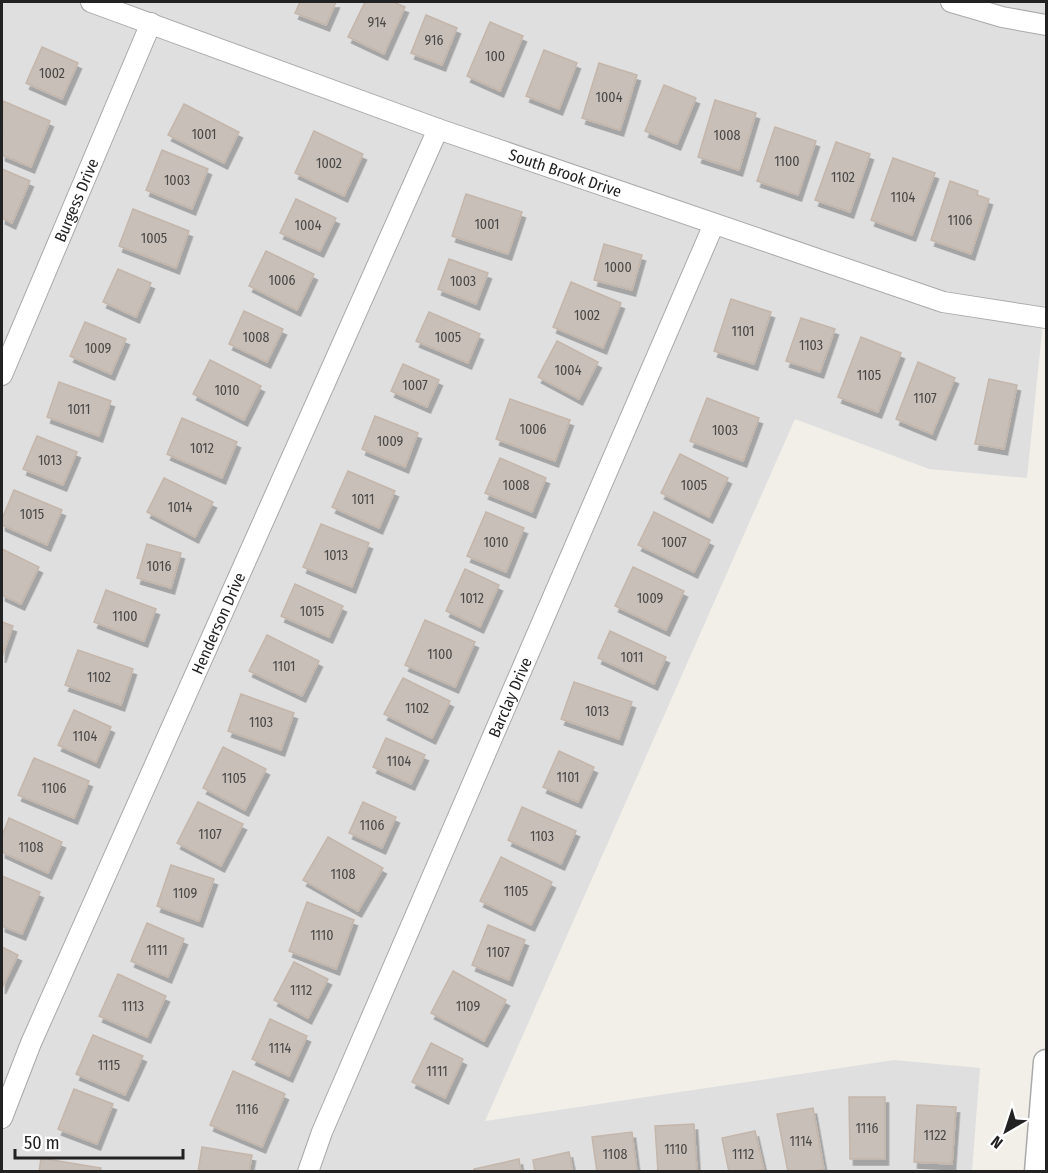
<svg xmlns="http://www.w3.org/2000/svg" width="1048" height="1173" font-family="'Fira Sans Condensed',sans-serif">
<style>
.residential{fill:#e0dfdf}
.building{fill:#c7bfb8;stroke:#c4b6ab;stroke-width:1.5;filter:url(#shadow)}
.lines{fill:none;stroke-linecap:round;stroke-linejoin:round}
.minor-casing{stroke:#a9a9a9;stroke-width:22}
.tertiary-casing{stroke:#a9a9a9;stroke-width:27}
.minor{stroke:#fff;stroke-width:20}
.tertiary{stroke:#fff;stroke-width:24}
.labels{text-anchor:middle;stroke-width:4.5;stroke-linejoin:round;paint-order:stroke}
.number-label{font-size:14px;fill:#4b4948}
.street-label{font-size:16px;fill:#222;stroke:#fff}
</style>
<defs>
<filter id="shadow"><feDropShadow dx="3.5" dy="6" stdDeviation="0" flood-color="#0004"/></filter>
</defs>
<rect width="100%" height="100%" fill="#f2efe9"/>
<!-- residential -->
<polygon class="residential" points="2,2 1046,2 1046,293 1027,478 929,469 795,419 485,1121 894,1060 980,1068 972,1171 2,1172"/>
<!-- building -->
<g class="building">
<polygon points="300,2 336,2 326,25 295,13"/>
<polygon points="365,2 393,2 405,7 384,54 348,37"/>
<polygon points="426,15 457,28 442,65 411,53"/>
<polygon points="490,22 523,36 500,91 467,76"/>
<polygon points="42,47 78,63 62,99 26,83"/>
<polygon points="544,50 577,63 559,109 526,96"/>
<polygon points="599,63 637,75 620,130 582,118"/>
<polygon points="664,85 696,98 677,144 645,131"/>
<polygon points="715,100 756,113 739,170 698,157"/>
<polygon points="3,101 50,121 31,167 2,155"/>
<polygon points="184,104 239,132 224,163 168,135"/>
<polygon points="775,127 816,141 798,195 757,181"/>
<polygon points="314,131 363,154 344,196 295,173"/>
<polygon points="836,142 870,154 850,212 815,200"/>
<polygon points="162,150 208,169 192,209 146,190"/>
<polygon points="893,158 935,173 912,235 871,220"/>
<polygon points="2,169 30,181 12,223 2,218"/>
<polygon points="950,181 978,191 977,195 989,199 971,254 931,240"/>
<polygon points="466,194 522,212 508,254 452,236"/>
<polygon points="296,199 336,218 320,251 280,233"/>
<polygon points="133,209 189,231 176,268 119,246"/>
<polygon points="604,244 642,255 632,290 594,280"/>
<polygon points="266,251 314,274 297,310 249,286"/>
<polygon points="449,259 488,273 476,304 438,289"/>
<polygon points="118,269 151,283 136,317 103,302"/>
<polygon points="571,282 621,303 603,348 553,327"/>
<polygon points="731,299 771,312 754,364 714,351"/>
<polygon points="244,311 283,329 267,362 229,344"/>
<polygon points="429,312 480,334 468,363 416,341"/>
<polygon points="801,318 835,329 820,372 786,361"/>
<polygon points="85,322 126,339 111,374 70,356"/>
<polygon points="861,337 901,353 878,412 838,397"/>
<polygon points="557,341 598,362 579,399 538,377"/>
<polygon points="210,360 261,386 244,420 193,394"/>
<polygon points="918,362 955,378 932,434 896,419"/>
<polygon points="403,364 439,380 427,407 391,391"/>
<polygon points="989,379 1017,385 1004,449 975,444"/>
<polygon points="59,382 111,401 99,436 47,417"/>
<polygon points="707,398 759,418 743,461 690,441"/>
<polygon points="510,399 570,420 555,461 496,439"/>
<polygon points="375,416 418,433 405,467 362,449"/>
<polygon points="182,418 237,442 222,478 167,454"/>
<polygon points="37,436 77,452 63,485 23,469"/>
<polygon points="680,454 728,478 709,517 661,493"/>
<polygon points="500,458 546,478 532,512 485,493"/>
<polygon points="348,471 395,491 379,528 332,507"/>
<polygon points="164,478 213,502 195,537 147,512"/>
<polygon points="14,490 62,510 47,545 2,525 2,519"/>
<polygon points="486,512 524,528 506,572 467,556"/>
<polygon points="654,512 710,540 694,572 638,545"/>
<polygon points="321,524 369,543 352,587 303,567"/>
<polygon points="147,544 181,553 171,588 137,578"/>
<polygon points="2,549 39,567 21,604 2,595"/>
<polygon points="633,567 684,591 666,630 615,606"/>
<polygon points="465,569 499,585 480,627 446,611"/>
<polygon points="295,584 343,606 329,637 281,616"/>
<polygon points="106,590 156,609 144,641 94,622"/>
<polygon points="425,620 475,642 455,687 405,665"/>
<polygon points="2,622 13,626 2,657"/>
<polygon points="610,631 666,657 654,684 598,658"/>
<polygon points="267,635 319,661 302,696 249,671"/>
<polygon points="78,650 133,669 121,705 65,685"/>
<polygon points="403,678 450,701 432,738 384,714"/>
<polygon points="574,682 632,702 619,739 561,719"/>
<polygon points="241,694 294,713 281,750 228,731"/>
<polygon points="74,710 111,727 96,762 58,745"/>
<polygon points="386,738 425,755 411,784 373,767"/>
<polygon points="223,747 266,769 245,810 203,788"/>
<polygon points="559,751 594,767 578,802 543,787"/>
<polygon points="34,758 89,781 74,818 18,795"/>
<polygon points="198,802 243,824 221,866 177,843"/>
<polygon points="363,802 396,817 382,848 349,833"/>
<polygon points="522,807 576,831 561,864 508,840"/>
<polygon points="9,818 62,842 48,873 2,852 2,836"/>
<polygon points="328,837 383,868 358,911 303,880"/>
<polygon points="501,857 552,882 531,925 480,901"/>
<polygon points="171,865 214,879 199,921 157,906"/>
<polygon points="2,876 40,892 22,934 2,926"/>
<polygon points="307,902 354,920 336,969 289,951"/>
<polygon points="147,923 184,939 168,977 131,961"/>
<polygon points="488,925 525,940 509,980 472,965"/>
<polygon points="2,947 18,955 2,988"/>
<polygon points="294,962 328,979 308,1018 274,1000"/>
<polygon points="453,971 506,1000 484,1041 431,1013"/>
<polygon points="118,974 166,996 147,1037 99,1016"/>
<polygon points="270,1019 307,1036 289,1076 252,1059"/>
<polygon points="93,1035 143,1056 125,1095 76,1074"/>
<polygon points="431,1043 463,1059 445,1098 412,1082"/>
<polygon points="233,1071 285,1094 262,1147 210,1125"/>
<polygon points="74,1089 113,1104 97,1144 58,1129"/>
<polygon points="849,1097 885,1097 885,1159 850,1159"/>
<polygon points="917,1105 956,1107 952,1164 914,1162"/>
<polygon points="813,1108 824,1169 809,1172 788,1172 777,1114"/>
<polygon points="694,1124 697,1172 658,1172 655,1126"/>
<polygon points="755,1131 764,1170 729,1172 722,1138"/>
<polygon points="632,1132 637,1172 597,1172 592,1137"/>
<polygon points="202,1147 252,1155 249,1172 198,1172"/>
<polygon points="569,1152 573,1172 535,1172 533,1160"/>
<polygon points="41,1158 101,1168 100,1172 39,1172"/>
<polygon points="519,1159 521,1172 474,1172 474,1169"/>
</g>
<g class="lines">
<!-- minor casing -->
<g class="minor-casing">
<g id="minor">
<path id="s1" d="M91 2 438 129 943 302 1046 318"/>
<polyline points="951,2 1002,17 1046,25"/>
<path id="s2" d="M2 375 151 23"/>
<path id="s3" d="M2 1118 31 1043 438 129"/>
<path id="s4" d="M308 1172 322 1132 714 224"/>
</g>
</g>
<!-- tertiary casing -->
<g class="tertiary-casing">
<polyline id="tertiary" points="1037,1172 1046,1062"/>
</g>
<!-- minor -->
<use href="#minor" class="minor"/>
<!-- tertiary -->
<use href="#tertiary" class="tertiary"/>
</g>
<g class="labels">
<!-- number labels -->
<g class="number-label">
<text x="377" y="27">914</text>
<text x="434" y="45">916</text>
<text x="495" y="61">100</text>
<text x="52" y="78">1002</text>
<text x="609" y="102">1004</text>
<text x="204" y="139">1001</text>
<text x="727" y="140">1008</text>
<text x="787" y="166">1100</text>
<text x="329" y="168">1002</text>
<text x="843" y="182">1102</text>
<text x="177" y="185">1003</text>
<text x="903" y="202">1104</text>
<text x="960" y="225">1106</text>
<text x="487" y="229">1001</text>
<text x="308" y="230">1004</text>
<text x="154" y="243">1005</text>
<text x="618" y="272">1000</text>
<text x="282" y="285">1006</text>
<text x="463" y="286">1003</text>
<text x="587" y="320">1002</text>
<text x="743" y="336">1101</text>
<text x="256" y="342">1008</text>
<text x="448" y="342">1005</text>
<text x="811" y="350">1103</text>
<text x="98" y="353">1009</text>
<text x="568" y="375">1004</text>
<text x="869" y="380">1105</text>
<text x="415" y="390">1007</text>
<text x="227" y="395">1010</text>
<text x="925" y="403">1107</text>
<text x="79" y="414">1011</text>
<text x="533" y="434">1006</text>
<text x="725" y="435">1003</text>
<text x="390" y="446">1009</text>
<text x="202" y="453">1012</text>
<text x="50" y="465">1013</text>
<text x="516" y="490">1008</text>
<text x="694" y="490">1005</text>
<text x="363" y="504">1011</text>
<text x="180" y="512">1014</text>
<text x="32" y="519">1015</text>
<text x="496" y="547">1010</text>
<text x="674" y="547">1007</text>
<text x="336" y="560">1013</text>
<text x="159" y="571">1016</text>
<text x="472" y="603">1012</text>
<text x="650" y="603">1009</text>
<text x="312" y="616">1015</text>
<text x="125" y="621">1100</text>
<text x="440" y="659">1100</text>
<text x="632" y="662">1011</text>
<text x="284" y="671">1101</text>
<text x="99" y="682">1102</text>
<text x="417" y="713">1102</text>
<text x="597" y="716">1013</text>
<text x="261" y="727">1103</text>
<text x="85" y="741">1104</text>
<text x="399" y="766">1104</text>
<text x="568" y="782">1101</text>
<text x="234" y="783">1105</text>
<text x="54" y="793">1106</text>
<text x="372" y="830">1106</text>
<text x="210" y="839">1107</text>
<text x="542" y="841">1103</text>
<text x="31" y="852">1108</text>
<text x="343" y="879">1108</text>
<text x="516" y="896">1105</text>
<text x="185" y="898">1109</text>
<text x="322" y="940">1110</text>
<text x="157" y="955">1111</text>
<text x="498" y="957">1107</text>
<text x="301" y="995">1112</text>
<text x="133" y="1011">1113</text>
<text x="468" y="1011">1109</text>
<text x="280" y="1053">1114</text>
<text x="109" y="1070">1115</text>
<text x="437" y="1076">1111</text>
<text x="247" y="1114">1116</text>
<text x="867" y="1133">1116</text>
<text x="935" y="1140">1122</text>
<text x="801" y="1146">1114</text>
<text x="676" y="1154">1110</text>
<text x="615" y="1159">1108</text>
<text x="743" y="1159">1112</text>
</g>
<!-- street labels -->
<g class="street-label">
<text dy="6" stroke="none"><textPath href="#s1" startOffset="504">South Brook Drive</textPath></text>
<text dy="6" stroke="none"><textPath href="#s2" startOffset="190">Burgess Drive</textPath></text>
<text dy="6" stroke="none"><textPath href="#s3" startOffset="540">Henderson Drive</textPath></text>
<text dy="6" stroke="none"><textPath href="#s4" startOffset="516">Barclay Drive</textPath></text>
</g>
</g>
<!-- border -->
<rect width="1048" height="1173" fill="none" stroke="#222222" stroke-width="6"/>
<!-- north arrow -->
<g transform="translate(1006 1131) rotate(219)" stroke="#ffffff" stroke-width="4.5" paint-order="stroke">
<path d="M0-4.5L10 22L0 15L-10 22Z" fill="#222222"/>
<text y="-9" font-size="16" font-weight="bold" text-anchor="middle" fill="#222222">N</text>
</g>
<!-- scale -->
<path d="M15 1149v9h168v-9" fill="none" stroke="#222222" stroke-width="3"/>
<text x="24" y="1149" font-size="18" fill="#222222" stroke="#ffffff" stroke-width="4.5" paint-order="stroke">50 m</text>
</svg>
